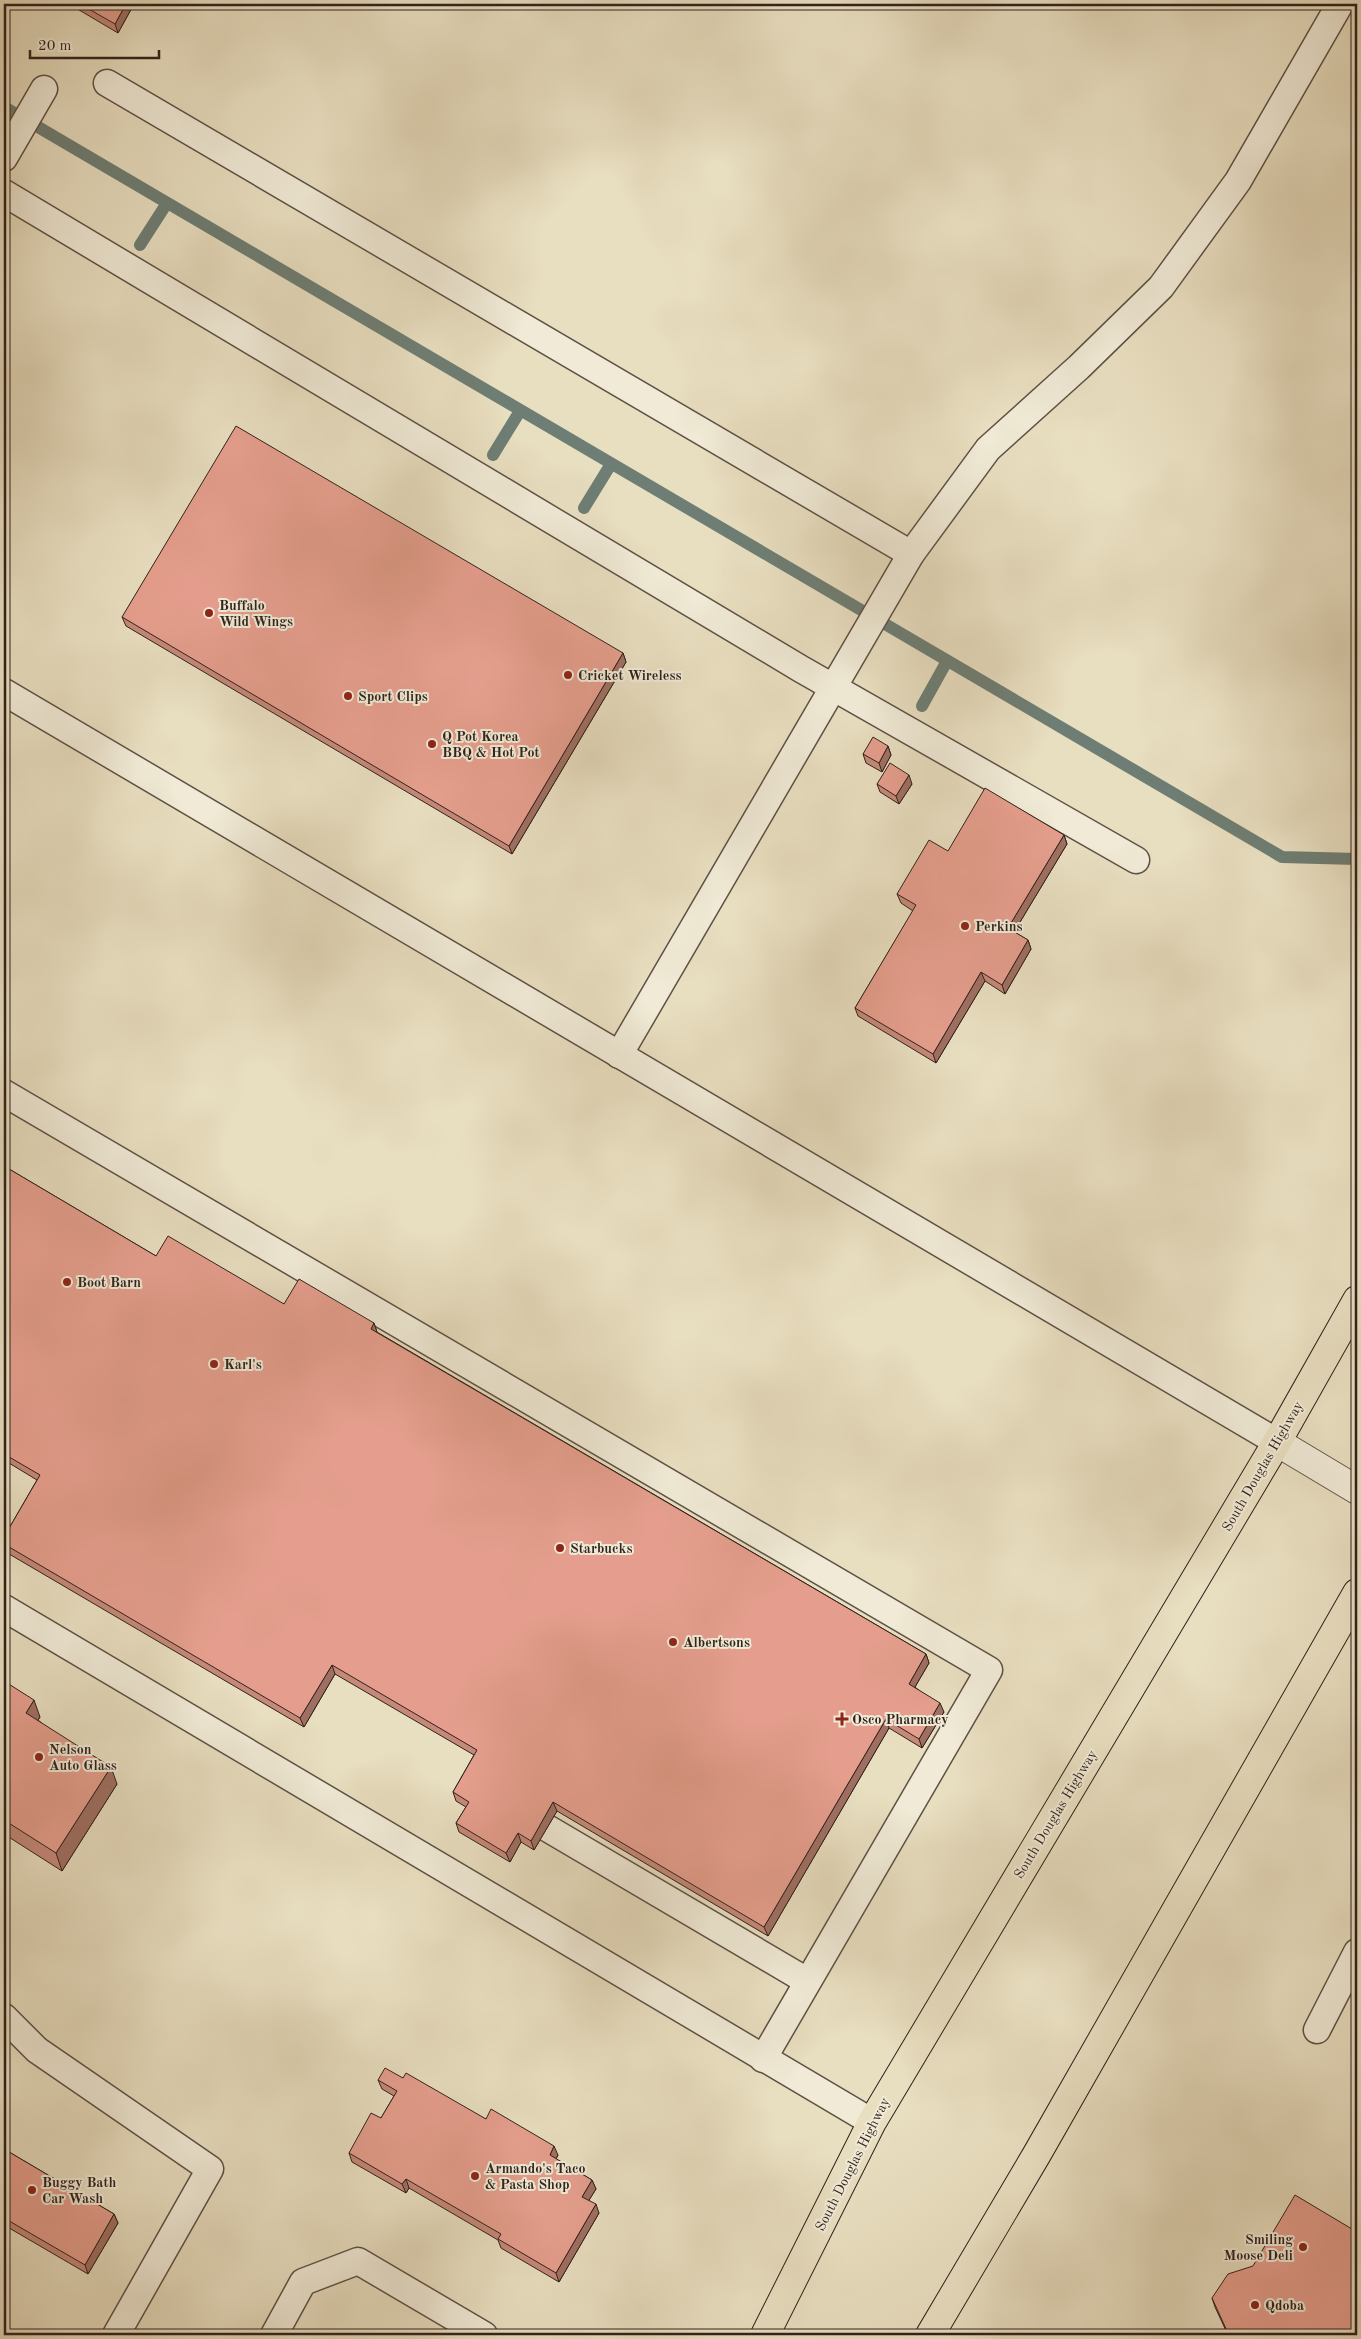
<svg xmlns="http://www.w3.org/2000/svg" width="1361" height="2339" font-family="'Old Standard TT',serif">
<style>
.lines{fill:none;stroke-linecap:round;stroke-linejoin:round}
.stream{stroke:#6e7e74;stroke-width:12}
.lane-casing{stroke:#5e5145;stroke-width:29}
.street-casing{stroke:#5e5145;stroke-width:30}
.highway-casing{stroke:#30221c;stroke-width:30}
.lane{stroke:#f0ead6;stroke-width:26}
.street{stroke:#f0ead6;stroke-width:28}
.highway{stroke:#e8dec0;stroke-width:28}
.wall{fill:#c58879;stroke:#30221c}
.shaded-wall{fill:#a06f63;stroke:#30221c}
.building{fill:#e59e8d;stroke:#30221c}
.poi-dot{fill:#8f2418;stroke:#f0ead6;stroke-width:2}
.labels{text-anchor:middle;stroke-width:4;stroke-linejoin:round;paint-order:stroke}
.poi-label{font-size:14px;font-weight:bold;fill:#30221c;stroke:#f0ead6;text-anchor:start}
.street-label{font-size:14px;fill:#30221c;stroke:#f0ead6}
</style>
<rect width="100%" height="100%" fill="#e8dec0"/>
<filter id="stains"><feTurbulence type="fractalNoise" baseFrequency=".004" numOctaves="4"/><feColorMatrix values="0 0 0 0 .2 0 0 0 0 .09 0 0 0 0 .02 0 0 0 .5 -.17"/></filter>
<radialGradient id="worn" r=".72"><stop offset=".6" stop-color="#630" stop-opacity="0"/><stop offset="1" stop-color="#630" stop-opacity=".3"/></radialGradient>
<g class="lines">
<!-- stream -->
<g class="stream">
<polyline points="4,107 1282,857 1357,859"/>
<polyline points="140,245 167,203"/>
<polyline points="493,455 520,411"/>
<polyline points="584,508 611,464"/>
<polyline points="922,706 947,661"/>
</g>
<!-- lane casing -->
<g class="lane-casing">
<g id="lane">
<polyline points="107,83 911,554"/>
<polyline points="4,158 44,89"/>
<polyline points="4,193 801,669 1136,860"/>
<polyline points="4,692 1277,1442"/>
<polyline points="619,1055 911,554 988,449 1079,367 1161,287 1238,181 1340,4"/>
<polyline points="4,1093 989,1670 763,2059"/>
<polyline points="4,1608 872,2122"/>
<polyline points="547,1828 807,1981"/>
<polyline points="4,2017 37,2050 210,2169 116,2335"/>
<polyline points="1317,2030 1357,1952"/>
<polyline points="274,2335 303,2282 358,2261 484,2335"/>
</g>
</g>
<!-- street casing -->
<g class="street-casing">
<polyline id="street" points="1277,1442 1357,1490"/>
</g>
<!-- highway casing -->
<g class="highway-casing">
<g id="highway">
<polyline points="765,2335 872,2122 1277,1442 1357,1300"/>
<polyline points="930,2335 1037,2154 1357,1593"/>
</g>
</g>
<!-- lane -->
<use href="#lane" class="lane"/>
<!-- street -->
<use href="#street" class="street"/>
<!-- highway -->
<use href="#highway" class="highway"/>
</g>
<!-- wall -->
<g class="wall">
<polygon points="69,4 134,4 118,33"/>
<polygon points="122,617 623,653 626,662 512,854 126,626"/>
<polygon points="888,746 891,755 882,772 866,763 863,754"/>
<polygon points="877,784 912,784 899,804 880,792"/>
<polygon points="1064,835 1067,844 1014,932 1028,940 1031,949 1005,994 985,981 936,1063 858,1016 855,1008 913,911 901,903 897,894 948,851"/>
<polygon points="4,1166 156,1256 284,1304 374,1323 377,1332 926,1654 929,1663 915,1687 944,1712 922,1748 889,1728 768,1936 557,1811 534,1850 521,1842 510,1862 459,1832 456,1823 466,1807 456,1801 453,1792 474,1755 335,1674 304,1727 4,1551 4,1537 37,1480 4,1460"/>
<polygon points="4,1681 40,1717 38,1720 117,1784 62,1871 4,1834"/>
<polygon points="403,2078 558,2155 556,2159 592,2180 596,2189 589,2200 599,2213 559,2282 501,2248 498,2240 409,2188 406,2193 352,2162 349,2153 381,2118 394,2096 382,2089 378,2080"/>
<polygon points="4,2149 114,2214 118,2223 88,2274 4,2225"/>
<polygon points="1212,2298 1357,2335 1228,2335 1215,2307"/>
</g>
<!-- shaded-wall -->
<g class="shaded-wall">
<polygon points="126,4 134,4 118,33 115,24"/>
<polygon points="623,653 626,662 512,854 509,846"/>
<polygon points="888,746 891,755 882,772 879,763"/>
<polygon points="909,775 912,784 899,804 896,796"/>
<polygon points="1064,835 1067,844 1011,937 1008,928"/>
<polygon points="1028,940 1031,949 1005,994 1002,985"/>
<polygon points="981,972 985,981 936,1063 933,1054"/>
<polygon points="374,1323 377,1332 374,1338 371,1329"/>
<polygon points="926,1654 929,1663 912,1692 909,1684"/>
<polygon points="332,1665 335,1674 304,1727 300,1718"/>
<polygon points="34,1700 40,1717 32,1730 26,1713"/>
<polygon points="940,1703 944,1712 922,1748 919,1739"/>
<polygon points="886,1719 889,1728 768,1936 764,1927"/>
<polygon points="111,1767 117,1784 62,1871 56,1853"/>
<polygon points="553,1802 557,1811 534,1850 531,1841"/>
<polygon points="518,1833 521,1842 510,1862 506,1853"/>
<polygon points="4,2133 8,2142 4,2148"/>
<polygon points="554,2146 558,2155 553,2164 550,2155"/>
<polygon points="406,2179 409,2188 406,2193 402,2184"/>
<polygon points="592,2180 596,2189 586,2205 582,2197"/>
<polygon points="596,2204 599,2213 559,2282 556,2273"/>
<polygon points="114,2214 118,2223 88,2274 85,2265"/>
</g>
<!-- building -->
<g class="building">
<polygon points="80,4 126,4 115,24"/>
<polygon points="236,426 623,653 509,846 122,617"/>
<polygon points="873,737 888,746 879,763 863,754"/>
<polygon points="890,763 909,775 896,796 877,784"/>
<polygon points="985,788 1064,835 1008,928 1028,940 1002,985 981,972 933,1054 855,1008 916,905 897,894 929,840 948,851"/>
<polygon points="4,1166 156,1256 168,1236 284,1304 299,1279 374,1323 371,1329 926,1654 909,1684 940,1703 919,1739 886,1719 764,1927 553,1802 531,1841 518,1833 506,1853 456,1823 469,1802 453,1792 477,1750 332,1665 300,1718 4,1544 4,1537 40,1475 4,1454"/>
<polygon points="4,1681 34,1700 26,1713 111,1767 56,1853 4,1820"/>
<polygon points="385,2068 403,2078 406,2073 486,2119 491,2109 554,2146 550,2155 592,2180 582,2197 596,2204 556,2273 498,2239 501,2234 406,2179 402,2184 349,2153 371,2113 381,2118 397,2091 378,2080"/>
<polygon points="4,2149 114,2214 85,2265 4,2218"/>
<polygon points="1295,2195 1357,2232 1357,2335 1235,2335 1227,2331 1212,2298 1228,2274 1253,2266"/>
<polygon points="328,2332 334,2335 326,2335"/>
</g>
<!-- markers -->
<g class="poi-dot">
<circle cx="209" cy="613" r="5"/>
<circle cx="568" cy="675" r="5"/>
<circle cx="348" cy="696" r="5"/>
<circle cx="432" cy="744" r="5"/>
<circle cx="965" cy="926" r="5"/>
<circle cx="67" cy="1282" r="5"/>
<circle cx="214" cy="1364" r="5"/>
<circle cx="560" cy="1548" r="5"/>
<circle cx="673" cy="1642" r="5"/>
<path d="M839.5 1711.5h5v5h5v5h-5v5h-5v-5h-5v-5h5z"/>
<circle cx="39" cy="1757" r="5"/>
<circle cx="475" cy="2176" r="5"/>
<circle cx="32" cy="2190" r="5"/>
<circle cx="1303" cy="2247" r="5"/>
<circle cx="1255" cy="2305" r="5"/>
</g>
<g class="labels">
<!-- poi labels -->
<g class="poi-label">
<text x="219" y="610">Buffalo<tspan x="219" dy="16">Wild Wings</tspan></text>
<text x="578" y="680">Cricket Wireless</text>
<text x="358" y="701">Sport Clips</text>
<text x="442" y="741">Q Pot Korea<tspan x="442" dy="16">BBQ &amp; Hot Pot</tspan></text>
<text x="975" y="931">Perkins</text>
<text x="77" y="1287">Boot Barn</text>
<text x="224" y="1369">Karl's</text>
<text x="570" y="1553">Starbucks</text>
<text x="683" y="1647">Albertsons</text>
<text x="852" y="1724">Osco Pharmacy</text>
<text x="49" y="1754">Nelson<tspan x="49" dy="16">Auto Glass</tspan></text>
<text x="485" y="2173">Armando's Taco<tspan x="485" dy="16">&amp; Pasta Shop</tspan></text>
<text x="42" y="2187">Buggy Bath<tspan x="42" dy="16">Car Wash</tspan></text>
<text x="1293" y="2244" text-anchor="end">Smiling<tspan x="1293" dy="16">Moose Deli</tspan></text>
<text x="1265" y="2310">Qdoba</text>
</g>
<!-- street labels -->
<g class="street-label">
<text transform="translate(1262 1466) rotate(-60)" y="5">South Douglas Highway</text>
<text transform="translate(1055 1814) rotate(-59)" y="5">South Douglas Highway</text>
<text transform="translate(852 2164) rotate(-63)" y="5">South Douglas Highway</text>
</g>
</g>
<!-- margin -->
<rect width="1361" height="2339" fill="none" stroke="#e8dec0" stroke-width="20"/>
<rect x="5" y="5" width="1351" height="2329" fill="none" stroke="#30221c" stroke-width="2.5"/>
<rect x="10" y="10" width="1341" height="2319" fill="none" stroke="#30221c"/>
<!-- scale -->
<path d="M30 50v8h129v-8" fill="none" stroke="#30221c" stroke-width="2.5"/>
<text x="38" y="50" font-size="15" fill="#30221c" stroke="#f0ead6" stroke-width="4" paint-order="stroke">20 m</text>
<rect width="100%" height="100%" filter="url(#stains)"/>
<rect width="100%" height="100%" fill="url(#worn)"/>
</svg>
